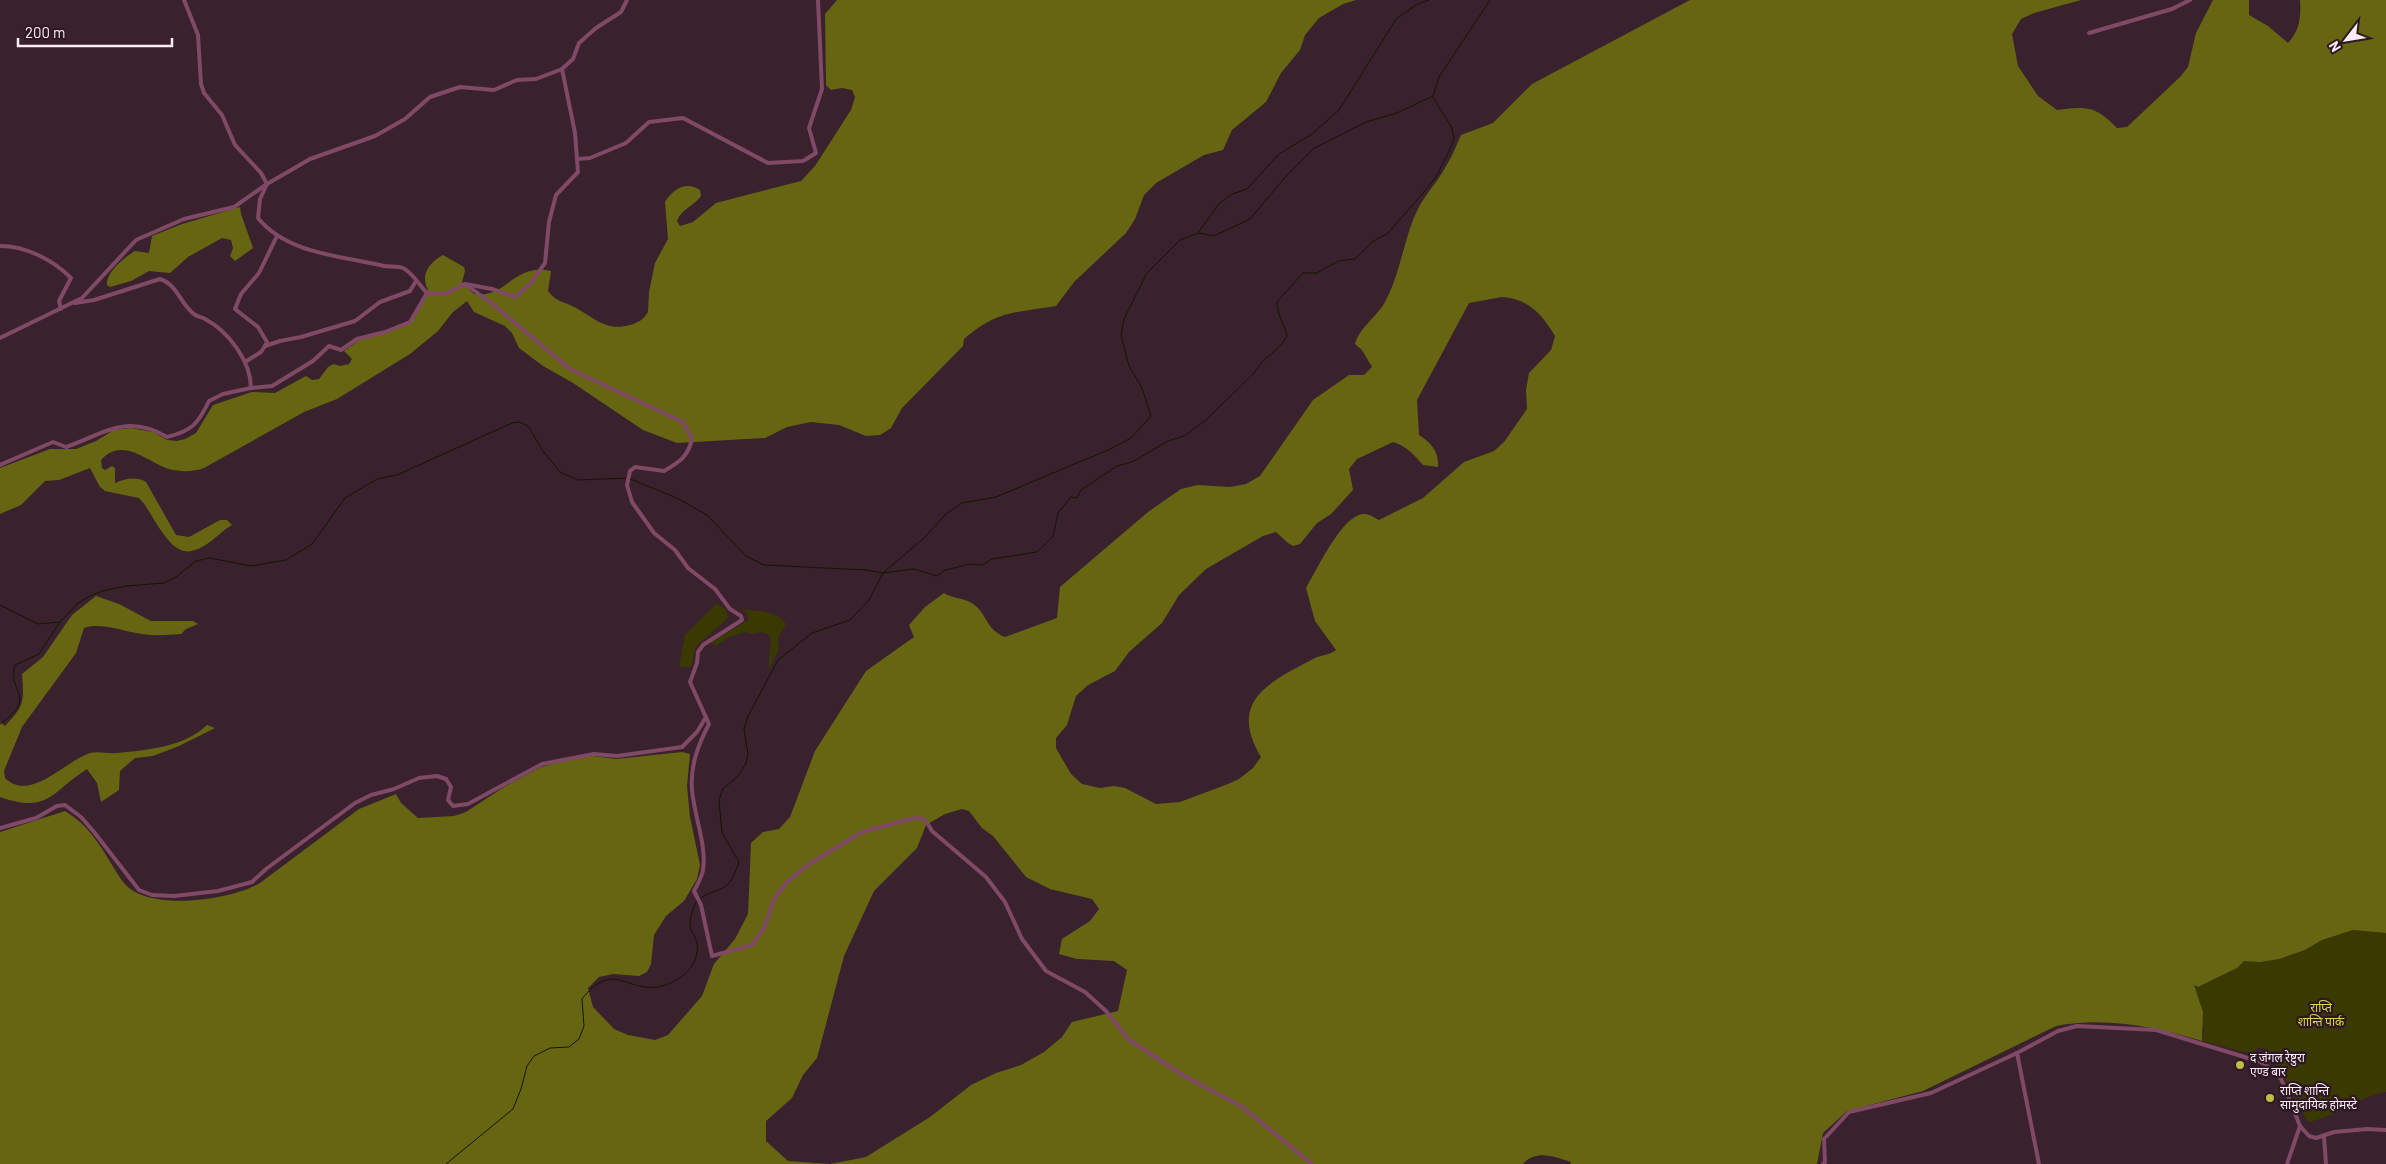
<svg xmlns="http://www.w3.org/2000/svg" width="2386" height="1164" font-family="Barlow,'Noto Sans Devanagari',sans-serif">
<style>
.green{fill:#393900}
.forest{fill:#666612;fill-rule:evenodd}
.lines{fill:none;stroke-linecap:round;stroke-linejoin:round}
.stream{stroke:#151500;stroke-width:1}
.minor{stroke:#804965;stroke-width:4}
.poi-dot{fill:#bdbf43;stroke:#2e1823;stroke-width:2}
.labels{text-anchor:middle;stroke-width:4.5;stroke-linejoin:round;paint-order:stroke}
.park-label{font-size:12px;fill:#d7d951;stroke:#2e1823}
.poi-label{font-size:12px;fill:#fdedf4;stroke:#2e1823;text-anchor:start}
</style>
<rect width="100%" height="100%" fill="#39212d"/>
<!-- green -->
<g class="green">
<polygon points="717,603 726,610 728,617 726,620 696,646 691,667 679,667 685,635"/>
<path d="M741 609C756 611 777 610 786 624L778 638 779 649 768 671 771 641 769 635 762 632 752 634 745 632 728 638 716 646 710 643 748 620V614Z"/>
<path d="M2353 930 2386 933V1092C2358 1097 2336 1117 2308 1122L2279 1068 2264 1048H2258L2251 1054 2202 1041 2204 1031 2194 985 2198 987 2232 971 2244 961 2279 959 2305 950 2322 940Z"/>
</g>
<!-- forest -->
<g class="forest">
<path d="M837 0H1356L1343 4 1319 18 1305 35 1300 50 1281 73 1266 102 1232 130 1223 150 1204 155 1156 183 1144 195 1135 219 1126 233 1074 282 1056 306C1015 313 998 310 964 339L963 346 902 408 891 428 880 435 866 436 839 425 811 422 787 427 765 438 677 443 643 430 573 383 543 366 519 348 512 333 505 326 474 312 467 301 453 312 438 331 410 354 337 399 304 412 204 468C194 472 180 472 169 469 147 462 123 436 101 460L102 468 105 470 112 466 115 468V483C125 479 136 476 146 482L176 535 189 537 220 520H227L232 525C218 533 208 548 191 551 168 556 152 510 139 498L105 491 100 487 90 468 59 480 45 481 21 505 0 514V468L50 449H76L96 441 114 430 131 428 153 432 167 440 177 441 185 439 196 433 213 405 252 392 275 393 306 376 312 380 319 379 328 367 334 364 340 366 349 364 352 359 344 351 358 341 410 322 428 290C420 274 429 263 443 255L464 267 465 271 462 282 474 294C507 299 512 263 551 271L548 291C556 302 563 301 574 307 594 317 605 332 630 325 638 323 644 319 648 312L649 292 655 263 668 239 665 202C672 190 686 180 700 190L701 196C694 206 681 209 677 221L680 226 693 222 716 203 801 181 815 166 851 110 855 97 852 90 842 88 831 90 826 85 825 14Z"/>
<path d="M1690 0H2081L2034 13 2021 19 2012 34 2018 66 2038 96 2057 110C2087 106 2096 106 2117 128L2127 127 2180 77 2188 67 2196 33 2213 0H2249V15L2268 26 2288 43C2300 30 2301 17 2300 0H2386V933L2353 930 2322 940 2305 950 2279 959 2260 962 2244 961 2237 968 2198 987 2194 985 2203 1012 2202 1041C2156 1027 2105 1016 2056 1026L1923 1091 1847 1111 1823 1133 1817 1164H1570L1571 1162C1555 1157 1536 1149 1523 1164H0V832L65 811C87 824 99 843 112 865 116 871 120 879 125 884 149 912 231 900 260 883L359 809 396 794 401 803 418 818 454 816 466 812 504 787 541 767 560 762 593 756 616 759 682 752 690 754 687 786 690 817 700 865 697 879 684 901 666 916 654 935 651 964 647 972 639 976 613 974 599 977 588 988 593 1007 614 1029 628 1035 655 1040 668 1035 702 996 714 964 735 939 748 914 751 843 763 832 779 829 790 817 815 751 866 671 914 637 909 625 925 607 944 593C952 598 962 598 970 602 989 613 983 628 1005 637L1057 618 1060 587 1148 512 1181 489 1198 485 1230 487 1246 484 1260 476 1313 400 1349 375H1364L1372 367 1362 350 1355 344C1360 326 1379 316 1387 298 1401 270 1404 238 1417 211 1423 198 1432 188 1440 176 1449 163 1455 149 1461 135L1493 123 1532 84ZM1502 297C1529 299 1542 314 1555 336L1551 350 1529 373 1526 390 1527 409 1504 442 1494 451 1464 462 1423 498 1379 520C1375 518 1369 514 1365 514 1343 512 1316 572 1306 588L1315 621 1336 650C1329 655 1322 655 1315 658 1270 682 1227 700 1261 757L1253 768 1239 779 1228 784 1180 802 1156 804 1125 788 1114 786 1100 788 1082 784 1071 774 1056 748V738L1067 725 1076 696 1088 685 1115 671 1129 652 1162 623 1179 595 1206 569 1263 536 1276 532 1288 543 1293 546 1300 544 1317 523 1331 514 1353 490 1349 469 1357 459 1393 442C1407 446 1414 455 1423 465L1438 467C1439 451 1431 443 1419 435L1417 400 1469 303ZM962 809 969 811 982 828 993 836 1026 877 1050 889 1092 899 1099 909 1090 921 1062 939 1059 954 1077 959 1114 961 1127 970 1118 1011 1072 1022 1062 1037 1044 1052 1021 1065 996 1073 971 1085 930 1117 866 1157 830 1164 788 1161 766 1141V1121L792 1098 803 1075 817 1058 844 956 874 891 917 848 926 825 945 814Z"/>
<path d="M240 207 241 214 253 248 235 261 230 256 233 248 231 240 222 238 188 257 170 273 149 271 131 281 110 287 107 285C106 272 125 257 135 251L149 253 152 236 182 224Z"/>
<path d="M96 596 119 604 151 621H193L198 624 186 629 181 634C168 635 155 636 142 634 123 632 102 622 84 628L76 653 22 727 4 771 5 778C30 803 65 761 90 753 99 751 108 754 117 753 148 750 184 747 207 725L215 728 179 746 153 756 135 758 120 771 119 790 101 802 97 783 87 769C51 792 49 814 0 797V722L5 726C25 705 24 702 22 674L43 657 72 615Z"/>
</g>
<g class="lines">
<!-- stream -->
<g class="stream">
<polyline points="1198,233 1219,204 1232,194 1247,189 1279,154 1312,134 1339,110 1396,19 1416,5 1429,0"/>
<polyline points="0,605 38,624 60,622"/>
<path d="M0 724C39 696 7 694 15 665L39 654 60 622 77 604 90 596 102 591 126 586 164 583 176 577 196 561 210 558 251 566 286 560 312 544 345 498 377 479 397 475 512 423 519 422 528 426 543 451 560 472 578 480 628 478 677 498 707 515 746 556 764 565 866 570 883 573 925 537 946 514 962 503 996 497 1108 450 1131 438 1151 416 1142 388 1129 366 1121 335 1124 319 1147 273 1180 240 1198 233 1214 236 1250 219 1288 174 1313 149 1366 122 1397 113 1433 96 1439 77 1490 0"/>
<path d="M446 1164 513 1109 521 1089 527 1066 534 1056 550 1048 569 1047 579 1039 584 1026 582 999C614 958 628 995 662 986 681 981 700 966 697 943 696 937 691 932 690 926 690 917 693 908 697 900 723 884 727 896 739 862L722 833 719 801 722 790 739 775 746 763 748 754 744 729 748 716 778 660 812 633 850 620 869 600 883 573 914 569 937 576 945 570 971 564 982 565 992 559 1037 552 1053 536 1058 513 1071 497 1077 498 1081 490 1117 466 1132 462 1168 441 1184 436 1206 420 1254 373C1262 358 1279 351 1287 336 1284 323 1277 315 1277 302L1303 273H1317L1338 261 1355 259 1372 242 1388 233 1424 192 1436 177 1449 151 1454 139 1452 128 1433 97"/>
</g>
<!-- minor -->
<g class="minor">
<path d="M184 0 198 35 201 84 204 93 222 115 235 145 261 173 267 184 260 199 258 218C287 254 342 256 384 266 390 267 398 266 403 268 412 272 420 286 427 293"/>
<polyline points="2089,33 2172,9 2190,0"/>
<polyline points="577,159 590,158 626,143 649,122 683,118 768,163 803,161 816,153 809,128 822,89 818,0"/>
<path d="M0 246C26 246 53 260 71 278L59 301 61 309"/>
<path d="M465 284 490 302 570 369 683 422 692 439C688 457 679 462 664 471L635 467 630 471 627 485 632 502 654 533 675 550 688 568 715 589 730 609 741 616 742 620 703 645 698 652 697 663 690 682 709 724C698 745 690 766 692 790 694 815 707 846 703 870 702 877 697 885 694 891L701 905 712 956 752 945 764 928 774 899 787 882 809 864 862 832 918 817 926 821 932 831 986 877 1005 902 1022 939 1046 971 1085 992 1106 1011 1128 1039 1184 1076 1241 1106 1312 1164"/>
<path d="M75 303 94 300 160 279C178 285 180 304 194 314 197 317 202 317 205 319 228 331 251 361 251 388"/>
<polyline points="0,338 82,298 136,240 184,219 234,207 267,184 310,159 375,136 405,119 430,97 460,87 494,90 517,80 536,79 562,69 573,59 579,43 596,28 621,12 627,0"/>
<polyline points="265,346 267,342 258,327 235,309 241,294 259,273 277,236"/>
<polyline points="245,362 261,352 265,346 280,341 301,337 355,321 380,302 410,291 416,281"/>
<path d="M0 465 53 442 66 447C104 434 126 413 167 437 192 431 198 424 209 401L223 394 251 388 272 386 313 361 329 346 341 350 357 339 385 332 410 322 427 293 445 294 465 284 492 289 515 297 531 283 545 263 549 222 556 195 578 172 575 133 562 69"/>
<polyline points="0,828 36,818 57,806 65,805 81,817 94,832 139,890 152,895 174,896 218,891 252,882 266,869 355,803 371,795 394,789 419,778 437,776 446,779 451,787 448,800 453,806 468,804 542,764 594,754 617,756 682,747 697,732 706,717"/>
<polyline points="2017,1053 2039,1164"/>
<polyline points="2324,1137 2326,1164"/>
<polyline points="1823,1164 1825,1162 1824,1139 1849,1112 1931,1093 2017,1053 2058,1031 2077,1026 2156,1030 2261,1062 2277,1073 2282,1081 2300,1126 2309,1136 2316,1138 2334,1132 2367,1129 2386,1130"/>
<polyline points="2287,1164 2300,1126"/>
</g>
</g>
<!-- markers -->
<g class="poi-dot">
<circle cx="2240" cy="1065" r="5"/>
<circle cx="2270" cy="1098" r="5"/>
</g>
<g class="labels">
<!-- park labels -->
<g class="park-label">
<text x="2321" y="1012">राप्ति<tspan x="2321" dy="14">शान्ति पार्क</tspan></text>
</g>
<!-- poi labels -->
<g class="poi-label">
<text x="2250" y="1062">द जंगल रेष्टुरा<tspan x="2250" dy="14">एण्ड बार</tspan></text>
<text x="2280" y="1095">राप्ति शान्ति<tspan x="2280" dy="14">सामुदायिक होमस्टे</tspan></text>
</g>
</g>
<!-- north arrow -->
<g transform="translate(2346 40) rotate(239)" stroke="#2e1823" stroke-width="4" paint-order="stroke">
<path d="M0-4L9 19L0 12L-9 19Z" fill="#fdedf4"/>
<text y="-8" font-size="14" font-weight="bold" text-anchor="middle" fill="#fdedf4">N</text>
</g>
<!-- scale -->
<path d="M18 38v8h154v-8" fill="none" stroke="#fdedf4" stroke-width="2.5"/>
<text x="25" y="38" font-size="15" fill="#fdedf4" stroke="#2e1823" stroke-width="4" paint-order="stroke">200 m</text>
</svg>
